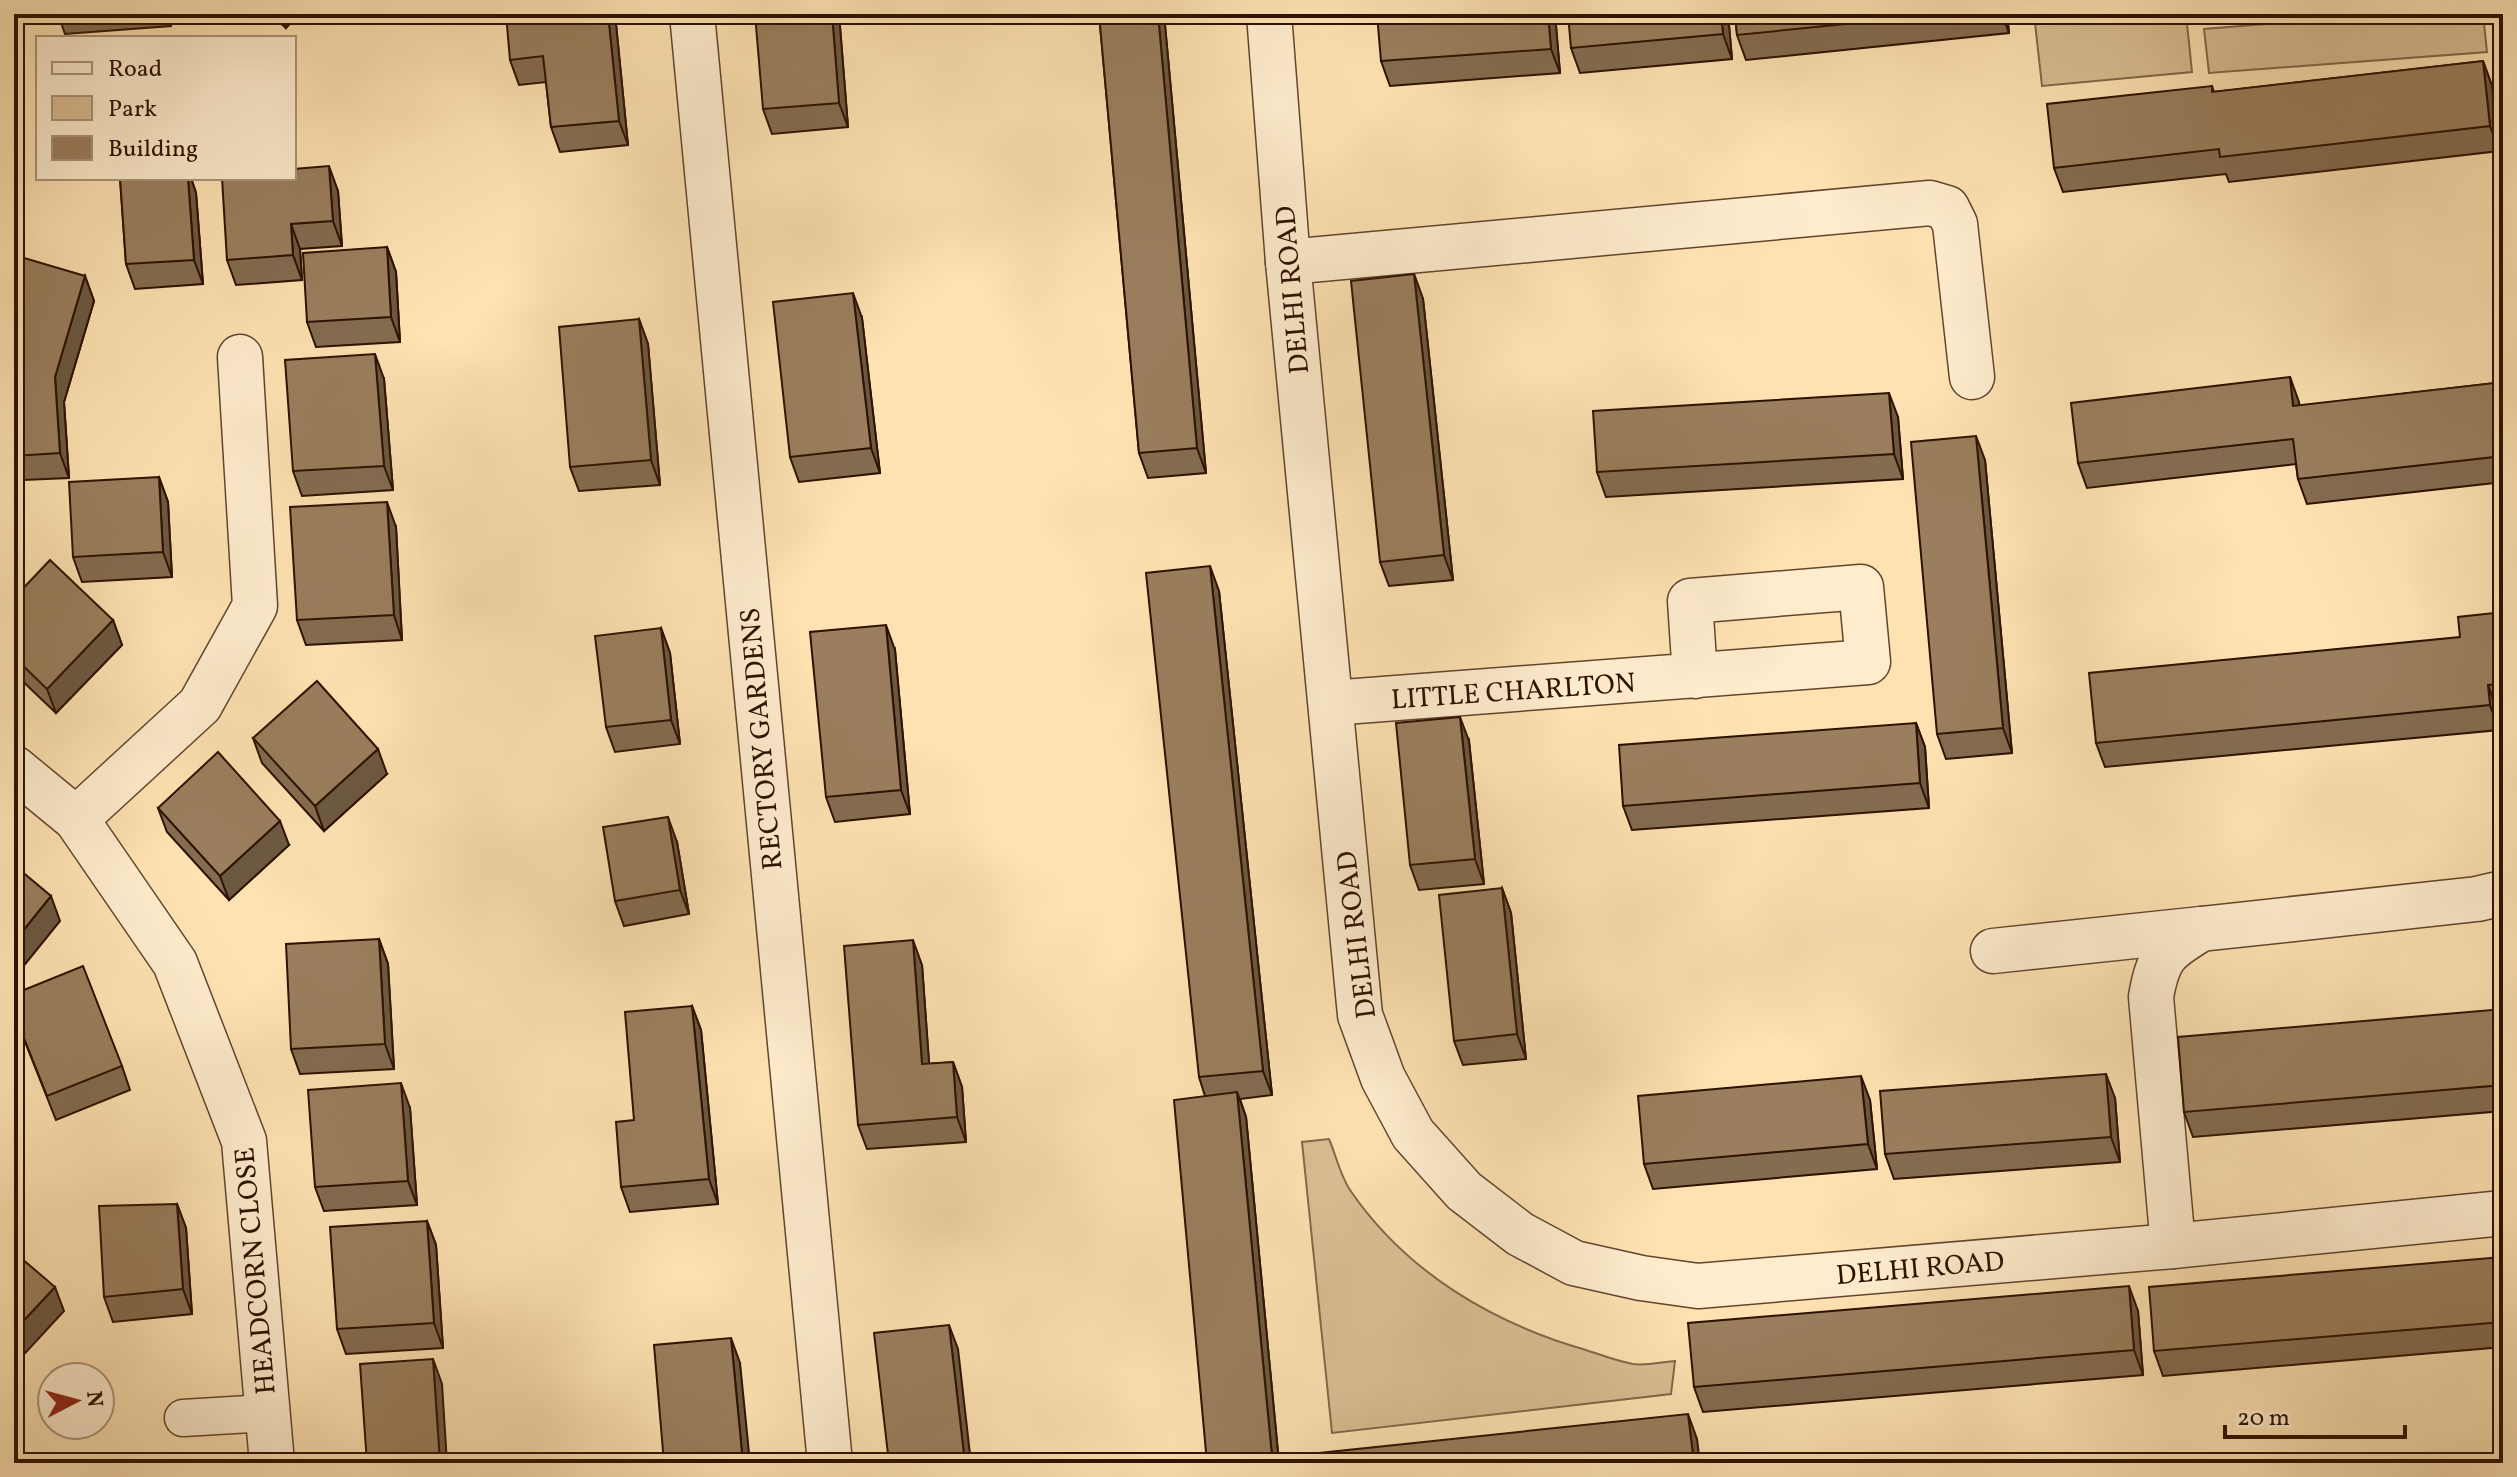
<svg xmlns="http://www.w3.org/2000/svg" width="2517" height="1477" font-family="Vollkorn,serif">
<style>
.green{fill:#dabe94;stroke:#84684a;stroke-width:2}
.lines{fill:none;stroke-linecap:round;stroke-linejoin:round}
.service-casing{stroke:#61452d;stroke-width:39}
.minor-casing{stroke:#61452d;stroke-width:47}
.service{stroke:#feeccd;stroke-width:36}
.minor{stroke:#feeccd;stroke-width:44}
.wall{fill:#846c50;stroke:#2d1101;stroke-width:2}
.shaded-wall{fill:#6c5841;stroke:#2d1101;stroke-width:2}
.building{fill:#9a7e5d;stroke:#2d1101;stroke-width:2}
.labels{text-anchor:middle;stroke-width:8;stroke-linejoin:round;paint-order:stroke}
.street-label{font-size:28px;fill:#2d1101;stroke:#feeccd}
</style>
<rect width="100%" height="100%" fill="#fee2b2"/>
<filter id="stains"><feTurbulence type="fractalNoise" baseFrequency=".0025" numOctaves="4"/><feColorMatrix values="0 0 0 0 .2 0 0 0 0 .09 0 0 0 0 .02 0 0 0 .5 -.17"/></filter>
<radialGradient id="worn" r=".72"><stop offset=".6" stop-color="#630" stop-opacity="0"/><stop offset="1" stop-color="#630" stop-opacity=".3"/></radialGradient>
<!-- green -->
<g class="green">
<polygon points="2034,14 2186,14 2192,72 2042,86"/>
<polygon points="2390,14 2483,14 2487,52 2209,73 2204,29"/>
<path d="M1329 1139C1336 1155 1340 1175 1350 1190 1406 1272 1492 1323 1586 1350 1601 1355 1617 1361 1633 1364 1646 1366 1662 1362 1675 1361L1671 1394 1332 1433 1302 1142Z"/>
</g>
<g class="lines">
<!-- service casing -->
<g class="service-casing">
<polyline id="service" points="183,1418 267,1413"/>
</g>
<!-- minor casing -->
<g class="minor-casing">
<g id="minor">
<polyline points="692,14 830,1463"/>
<polyline points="1269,14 1288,262 1360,1015 1383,1078 1413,1134 1464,1191 1520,1234 1574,1263 1641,1278 1698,1286 2173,1246 2503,1213"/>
<polyline points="1288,262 1930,203 1947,208 1955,224 1972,377"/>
<polyline points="1331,703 1868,662 1861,587 1690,601 1695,676"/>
<polyline points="14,768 76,819 175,963 244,1141 272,1463"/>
<polyline points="76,819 200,705 255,606 240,357"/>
<polyline points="1993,951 2201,929"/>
<path d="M2173 1246 2151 997C2158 956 2166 950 2201 929L2477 899 2503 893"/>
</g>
</g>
<!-- service -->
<use href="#service" class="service"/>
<!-- minor -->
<use href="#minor" class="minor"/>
</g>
<!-- wall -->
<g class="wall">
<polygon points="14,14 21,14 23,48 14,48"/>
<polygon points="58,14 170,14 171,26 65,34"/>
<polygon points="270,14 298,14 286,28"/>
<polygon points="615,14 628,145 560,152 551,127 546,82 519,85 510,60"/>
<polygon points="839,14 848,127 772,134 763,109"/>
<polygon points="1099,14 1164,14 1206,473 1148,478 1139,453"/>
<polygon points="1555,14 1560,73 1390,86 1381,61"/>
<polygon points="1728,14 1732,59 1580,73 1571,48"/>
<polygon points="1735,14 2007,14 2009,33 1746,60 1737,35"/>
<polygon points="2483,61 2492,86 2499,151 2229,182 2226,174 2063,192 2054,168 2212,86 2214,92"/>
<polygon points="120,178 191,178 196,193 203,284 135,289 126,264"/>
<polygon points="338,191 342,246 300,249 302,280 236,285 227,260"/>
<polygon points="387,247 396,272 400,342 316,347 307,322"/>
<polygon points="1414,274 1423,299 1453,580 1389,586 1380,562"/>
<polygon points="85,276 94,301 64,402 69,478 23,480 14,456"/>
<polygon points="862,318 880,473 799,482 790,457"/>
<polygon points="639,319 648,344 660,485 579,491 570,467"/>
<polygon points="2290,377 2299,406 2503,382 2503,482 2307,504 2298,479 2296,464 2087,488 2078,463"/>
<polygon points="384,379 393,490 302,496 293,471"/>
<polygon points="1898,417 1903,479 1606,497 1597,472"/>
<polygon points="1985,460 2012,753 1946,759 1937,734"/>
<polygon points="159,477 168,502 172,577 82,582 73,557"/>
<polygon points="396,527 402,640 306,645 297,620"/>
<polygon points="1219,591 1272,1095 1240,1099 1246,1117 1279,1463 1207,1463 1205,1096 1199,1077"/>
<polygon points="14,598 113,620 122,645 56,713 14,673"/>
<polygon points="2503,612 2503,709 2497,710 2499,730 2105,767 2096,743 2460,637"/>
<polygon points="661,628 670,653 680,744 615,752 606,727"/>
<polygon points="895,650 910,814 835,822 826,797"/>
<polygon points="1916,723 1925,747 1929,808 1632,830 1623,806"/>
<polygon points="253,738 387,774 324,831 262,763"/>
<polygon points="1469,741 1484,884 1419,890 1410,865"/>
<polygon points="158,808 289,845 229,900 167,832"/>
<polygon points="677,842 689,914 624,926 615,901"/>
<polygon points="1502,888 1511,913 1526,1059 1463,1065 1454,1041"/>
<polygon points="379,939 388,964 394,1069 300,1074 291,1049"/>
<polygon points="922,965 929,1064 953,1062 962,1087 966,1142 867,1149 858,1125"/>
<polygon points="692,1006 701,1030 718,1204 630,1212 621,1187 634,1120"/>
<polygon points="2503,1009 2503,1111 2193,1137 2184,1112"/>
<polygon points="14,1014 122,1066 130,1090 56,1120"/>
<polygon points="2115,1098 2120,1162 1894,1179 1885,1154"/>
<polygon points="1870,1100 1877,1169 1653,1189 1644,1164"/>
<polygon points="410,1108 417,1205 324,1211 315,1187"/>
<polygon points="177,1204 186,1228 192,1314 113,1322 104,1297"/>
<polygon points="427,1221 436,1245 443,1348 346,1354 337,1329"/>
<polygon points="2502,1257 2503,1347 2163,1376 2154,1351"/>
<polygon points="2138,1311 2143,1375 1703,1412 1694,1387"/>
</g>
<!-- shaded-wall -->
<g class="shaded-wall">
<polygon points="14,14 21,14 23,48 14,23"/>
<polygon points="166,14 170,14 171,26"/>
<polygon points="281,14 298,14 286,28"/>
<polygon points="608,14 615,14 628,145 619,121"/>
<polygon points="832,14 839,14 848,127 839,103"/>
<polygon points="1158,14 1164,14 1206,473 1197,448"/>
<polygon points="1548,14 1555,14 1560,73 1551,49"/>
<polygon points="1721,14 1728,14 1732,59 1723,34"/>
<polygon points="2002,14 2007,14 2009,33"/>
<polygon points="2483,61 2492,86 2499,151 2490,126"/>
<polygon points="329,166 338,191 342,246 333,221"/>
<polygon points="188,178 191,178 196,193 203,284 194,260"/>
<polygon points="291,224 300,249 302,280 293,255"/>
<polygon points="387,247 396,272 400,342 391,317"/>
<polygon points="1414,274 1423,299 1453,580 1444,555"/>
<polygon points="85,276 94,301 64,402 69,478 60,453 55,377"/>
<polygon points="853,293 862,318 880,473 871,448"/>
<polygon points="639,319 648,344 660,485 651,460"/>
<polygon points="375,354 384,379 393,490 384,466"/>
<polygon points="2290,377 2299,402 2302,431 2293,406"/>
<polygon points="1889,393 1898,417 1903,479 1894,454"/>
<polygon points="1976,436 1985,460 2012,753 2003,728"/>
<polygon points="159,477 168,502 172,577 163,552"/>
<polygon points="387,502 396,527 402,640 394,615"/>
<polygon points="1210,566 1219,591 1272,1095 1263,1071"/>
<polygon points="113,620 122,645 56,713 47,689"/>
<polygon points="886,625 895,650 910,814 901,790"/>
<polygon points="661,628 670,653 680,744 671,720"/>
<polygon points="2488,685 2497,710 2499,730 2490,705"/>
<polygon points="1460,717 1469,741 1484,884 1475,859"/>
<polygon points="1916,723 1925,747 1929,808 1920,783"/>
<polygon points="378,749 387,774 324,831 315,806"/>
<polygon points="668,817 677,842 689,914 680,890"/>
<polygon points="280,821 289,845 229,900 220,876"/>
<polygon points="1502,888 1511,913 1526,1059 1517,1034"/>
<polygon points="51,896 60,921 14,978 14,942"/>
<polygon points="379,939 388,964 394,1069 385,1044"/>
<polygon points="913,940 922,965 931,1089 922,1064"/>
<polygon points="692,1006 701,1030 718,1204 709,1179"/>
<polygon points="953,1062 962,1087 966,1142 957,1117"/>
<polygon points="2106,1074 2115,1098 2120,1162 2111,1137"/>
<polygon points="1861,1076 1870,1100 1877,1169 1868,1144"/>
<polygon points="401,1083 410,1108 417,1205 408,1181"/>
<polygon points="1237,1092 1246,1117 1279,1463 1274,1463 1272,1456"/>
<polygon points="177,1204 186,1228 192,1314 183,1289"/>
<polygon points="427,1221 436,1245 443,1348 434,1323"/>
<polygon points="2129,1286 2138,1311 2143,1375 2134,1350"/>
<polygon points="55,1287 64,1311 17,1362 14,1354 14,1331"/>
<polygon points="949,1325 958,1349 971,1463 965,1463"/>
<polygon points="731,1338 740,1363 750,1463 743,1463"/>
<polygon points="433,1359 442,1384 447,1463 440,1463"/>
<polygon points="1688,1414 1697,1439 1700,1463 1694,1463"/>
</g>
<!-- building -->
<g class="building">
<polygon points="506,14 608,14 619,121 551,127 543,56 510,60"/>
<polygon points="755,14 832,14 839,103 763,109"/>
<polygon points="1099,14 1158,14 1197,448 1139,453"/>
<polygon points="1377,14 1548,14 1551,49 1381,61"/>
<polygon points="1568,14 1721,14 1723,34 1571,48"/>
<polygon points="1735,14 1944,14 1737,35"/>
<polygon points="2483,61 2490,126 2220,157 2219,149 2054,168 2047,104 2212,86 2212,92"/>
<polygon points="329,166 333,221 291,224 293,255 227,260 222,178 294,178 294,169"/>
<polygon points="120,178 188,178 194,260 126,264"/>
<polygon points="387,247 391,317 307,322 303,253"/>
<polygon points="14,255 85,276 55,377 60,453 14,456"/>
<polygon points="1414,274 1444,555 1380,562 1351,281"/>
<polygon points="853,293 871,448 790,457 773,302"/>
<polygon points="639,319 651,460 570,467 559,327"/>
<polygon points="375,354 384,466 293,471 285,360"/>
<polygon points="2290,377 2293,406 2503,382 2503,456 2298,479 2293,439 2078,463 2071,403"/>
<polygon points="1889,393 1894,454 1597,472 1593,411"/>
<polygon points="1976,436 2003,728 1937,734 1911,442"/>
<polygon points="159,477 163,552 73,557 69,482"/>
<polygon points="387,502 394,615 297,620 290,507"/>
<polygon points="50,560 113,620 47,689 14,657 14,598"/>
<polygon points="1210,566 1263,1071 1199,1077 1146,573"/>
<polygon points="2503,612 2503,684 2488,685 2490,705 2096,743 2089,673 2460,637 2458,617"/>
<polygon points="886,625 901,790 826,797 810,632"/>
<polygon points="661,628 671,720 606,727 595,636"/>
<polygon points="317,681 378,749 315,806 253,738"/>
<polygon points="1460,717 1475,859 1410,865 1396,723"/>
<polygon points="1916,723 1920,783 1623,806 1619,745"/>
<polygon points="218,752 280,821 220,876 158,808"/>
<polygon points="668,817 680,890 615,901 603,827"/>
<polygon points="14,865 51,896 14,942"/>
<polygon points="1502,888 1517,1034 1454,1041 1439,895"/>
<polygon points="379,939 385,1044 291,1049 286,944"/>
<polygon points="913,940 922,1064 953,1062 957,1117 858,1125 844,946"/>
<polygon points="83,966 122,1066 47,1096 14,1013 14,994"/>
<polygon points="692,1006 709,1179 621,1187 616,1122 634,1120 625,1012"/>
<polygon points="2503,1009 2503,1085 2184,1112 2178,1037"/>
<polygon points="2106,1074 2111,1137 1885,1154 1880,1091"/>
<polygon points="1861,1076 1868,1144 1644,1164 1638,1096"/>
<polygon points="401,1083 408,1181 315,1187 308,1090"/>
<polygon points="1237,1092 1272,1456 1228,1463 1207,1463 1174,1100"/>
<polygon points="177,1204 183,1289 104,1297 99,1206"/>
<polygon points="427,1221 434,1323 337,1329 330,1227"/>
<polygon points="14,1252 55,1287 14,1331"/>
<polygon points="2502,1257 2503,1322 2154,1351 2149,1287"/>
<polygon points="2129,1286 2134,1350 1694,1387 1688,1323"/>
<polygon points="949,1325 965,1463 889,1463 874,1333"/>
<polygon points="731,1338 743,1463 664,1463 654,1345"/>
<polygon points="433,1359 440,1463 367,1463 360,1364"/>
<polygon points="1688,1414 1694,1463 1311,1463 1310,1454"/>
<polygon points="55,1454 73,1463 51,1463"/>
</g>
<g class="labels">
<!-- street labels -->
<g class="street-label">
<text transform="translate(1291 290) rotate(-95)" y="10">DELHI ROAD</text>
<text transform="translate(1513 690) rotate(-4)" y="10">LITTLE CHARLTON</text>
<text transform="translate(760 739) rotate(-95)" y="10">RECTORY GARDENS</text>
<text transform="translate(1355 935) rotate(-97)" y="10">DELHI ROAD</text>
<text transform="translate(1920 1267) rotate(-5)" y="10">DELHI ROAD</text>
<text transform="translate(254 1271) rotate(-95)" y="10">HEADCORN CLOSE</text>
</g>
</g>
<!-- margin -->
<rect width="2517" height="1477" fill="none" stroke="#fee2b2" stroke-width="48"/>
<rect x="16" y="16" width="2485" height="1445" fill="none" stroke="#2d1101" stroke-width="4"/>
<rect x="24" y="24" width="2469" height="1429" fill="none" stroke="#2d1101" stroke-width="2"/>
<!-- legend -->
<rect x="36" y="36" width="260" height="144" fill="#feeccd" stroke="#aa947b" stroke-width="2"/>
<rect x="52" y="62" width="40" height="12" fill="#feeccd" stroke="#aa947b" stroke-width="2"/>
<text x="108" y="76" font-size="24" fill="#2d1101">Road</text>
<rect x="52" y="96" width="40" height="24" fill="#dabe94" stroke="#aa947b" stroke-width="2"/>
<text x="108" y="116" font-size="24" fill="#2d1101">Park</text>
<rect x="52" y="136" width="40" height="24" fill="#9a7e5d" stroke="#aa947b" stroke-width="2"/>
<text x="108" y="156" font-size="24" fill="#2d1101">Building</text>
<!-- north arrow -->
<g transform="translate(76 1401) rotate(84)"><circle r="38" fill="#feeccd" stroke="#aa947b" stroke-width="2"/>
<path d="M0-6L14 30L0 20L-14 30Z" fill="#8f2418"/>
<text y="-12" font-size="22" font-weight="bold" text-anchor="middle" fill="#2d1101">N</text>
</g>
<!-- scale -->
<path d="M2225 1425v12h180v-12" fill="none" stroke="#2d1101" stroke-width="4"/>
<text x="2237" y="1425" font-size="24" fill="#2d1101" stroke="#feeccd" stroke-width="6" paint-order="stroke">20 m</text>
<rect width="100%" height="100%" filter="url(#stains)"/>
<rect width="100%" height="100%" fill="url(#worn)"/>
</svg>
